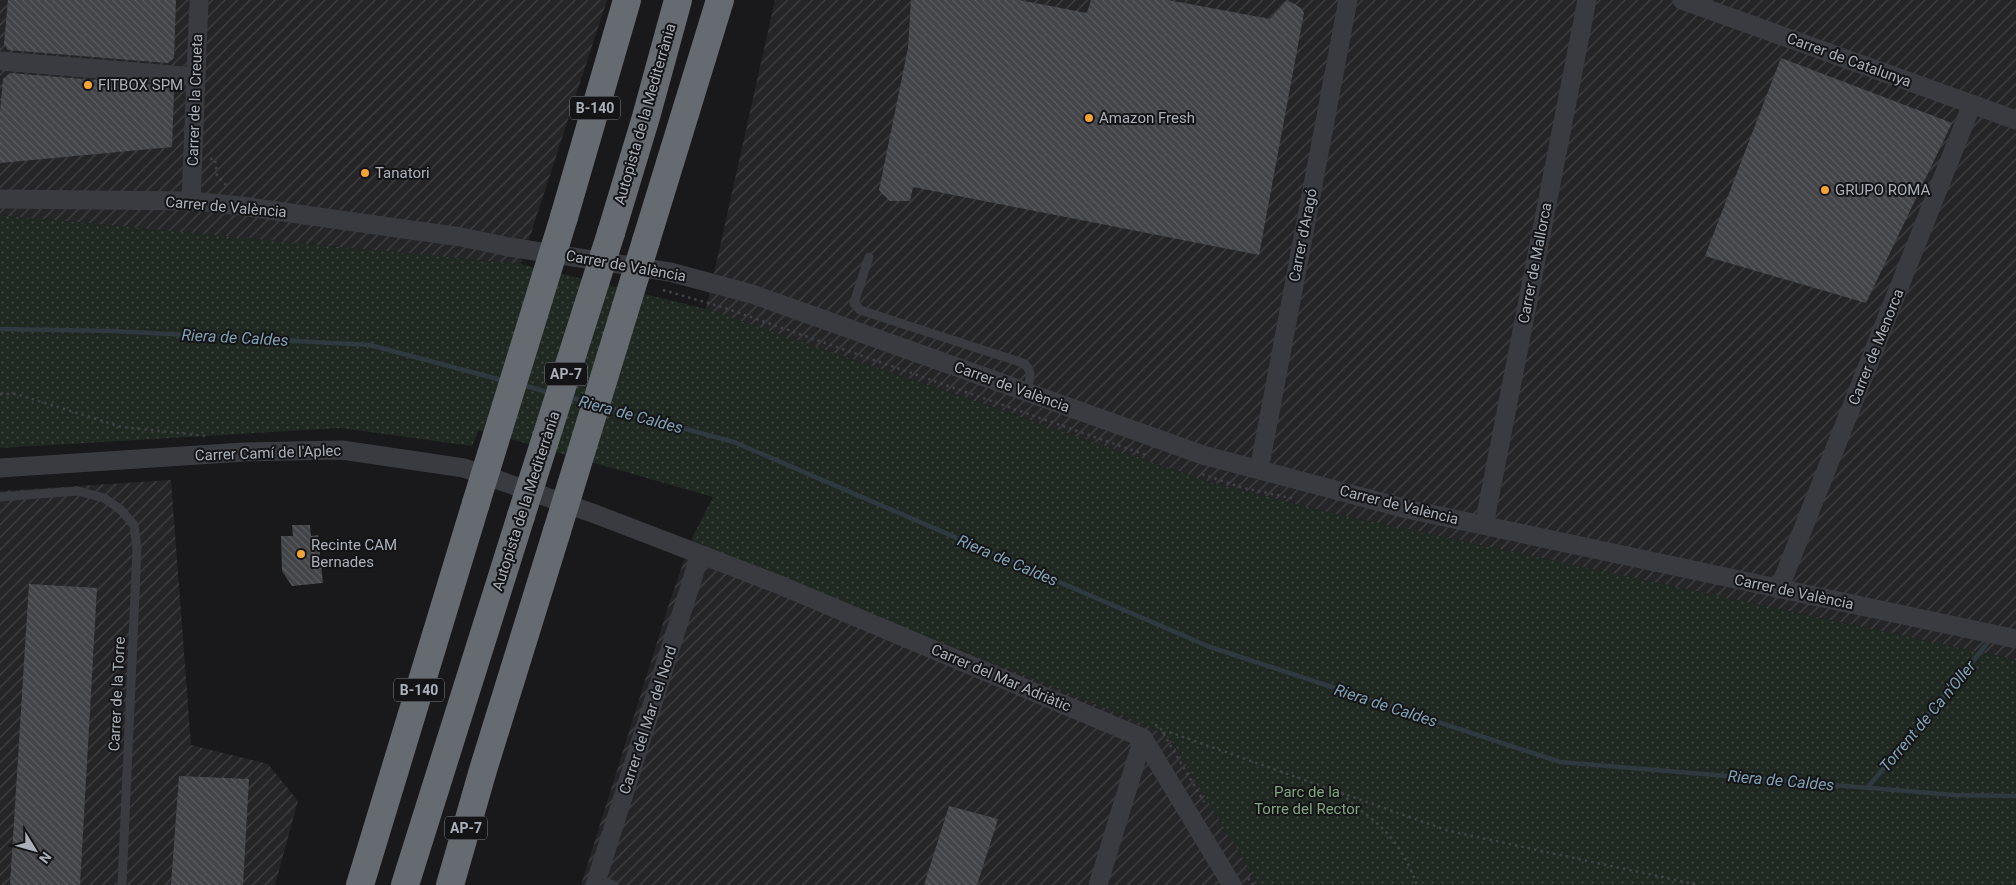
<svg xmlns="http://www.w3.org/2000/svg" width="2016" height="885" font-family="Roboto,sans-serif">
<style>
.industrial{fill:url(#industrial-furrows)}
.grass{fill:url(#grass-dots)}
.lines{fill:none;stroke-linecap:round;stroke-linejoin:round}
.stream{stroke:#2e3940;stroke-width:4.5}
.building{fill:url(#building-back-hatch)}
.path{stroke:#404247;stroke-width:2.5;stroke-dasharray:2.5 4;stroke-linecap:butt}
.lane{stroke:#3a3b40;stroke-width:9}
.street{stroke:#3a3b40;stroke-width:19}
.highway{stroke:#666a71;stroke-width:28}
.highway-bridge{stroke:#666a71;stroke-width:28}
.poi-dot{fill:#f6a436;stroke:#141416;stroke-width:2}
.labels{text-anchor:middle;stroke-width:4;stroke-linejoin:round;paint-order:stroke}
.shield{fill:#141416;stroke:#7e828a;stroke-width:1}
.shield-label{font-size:14px;font-weight:bold;fill:#abb1bb}
.street-label{font-size:15px;fill:#abb1bb;stroke:#141416}
.poi-label{font-size:15px;fill:#abb1bb;stroke:#141416;text-anchor:start}
.park-label{font-size:15px;fill:#83a682;stroke:#141416}
.water-label{font-size:16px;font-style:italic;fill:#82a2b6;stroke:#141416}
</style>
<defs>
<pattern id="industrial-furrows" width="10" height="10" patternUnits="userSpaceOnUse" patternTransform="scale(1.25)"><rect width="10" height="10" fill="#252528"/><path d="M-1 1l2-2M0 10L10 0M9 11l2-2" fill="none" stroke="#424245"/></pattern>
<pattern id="grass-dots" width="8" height="8" patternUnits="userSpaceOnUse" patternTransform="scale(1.25)"><rect width="8" height="8" fill="#202921"/><path d="M2 2h.1M6 6h.1" fill="none" stroke="#3e463f" stroke-width="1.8" stroke-linecap="round"/></pattern>
<pattern id="building-back-hatch" width="6" height="6" patternUnits="userSpaceOnUse" patternTransform="scale(1.25)"><rect width="6" height="6" fill="#434448"/><path d="M-1 5l2 2M0 0l6 6M5-1l2 2" fill="none" stroke="#5b5d60"/></pattern>
</defs>
<rect width="100%" height="100%" fill="#19191b"/>
<!-- industrial -->
<g class="industrial">
<polygon points="0,0 607,0 521,264 0,215"/>
<polygon points="775,0 2016,0 2016,660 1327,512 1210,482 706,309"/>
<polygon points="171,480 191,745 268,764 298,801 275,885 0,885 0,491"/>
<polygon points="691,540 729,559 1052,686 1149,726 1171,740 1259,885 581,885 669,604"/>
</g>
<!-- grass -->
<polygon class="grass" points="0,215 521,264 706,309 1210,482 1327,512 2016,660 2016,885 1259,885 1171,740 1149,726 1052,686 729,559 691,540 713,497 479,430 472,446 341,428 0,448"/>
<g class="lines">
<!-- stream -->
<g class="stream">
<polyline points="0,329 114,331 370,345 505,381"/>
<polyline points="522,385 551,393"/>
<polyline points="568,397 587,402"/>
<polyline points="604,407 734,442 1210,647 1560,762 1954,795 2016,796"/>
<polyline points="1868,787 1987,644"/>
</g>
</g>
<!-- building -->
<g class="building">
<polygon points="8,0 176,0 174,58 168,63 8,50 4,44"/>
<polygon points="911,0 1019,0 1087,13 1091,0 1168,0 1270,19 1287,0 1301,8 1304,13 1259,255 913,187 910,201 890,201 879,190 908,48"/>
<polygon points="1781,58 1952,123 1866,303 1705,256"/>
<polygon points="10,73 168,86 174,92 172,147 0,163 0,112 3,79"/>
<polygon points="292,525 310,525 311,536 318,535 323,583 292,586 282,571 281,536 293,536"/>
<polygon points="29,584 97,588 80,885 10,885"/>
<polygon points="179,776 249,779 243,885 171,885"/>
<polygon points="949,806 998,819 977,885 924,885"/>
</g>
<g class="lines">
<!-- path -->
<g class="path">
<polyline points="210,159 215,159 217,176 228,187"/>
<polyline points="663,290 722,307 1149,456"/>
<polyline points="0,394 16,394 122,427 206,436"/>
<polyline points="1202,474 1240,487 1295,499"/>
<polyline points="1155,725 1159,726 1204,802"/>
<polyline points="1163,733 1169,732 1449,831 1699,885"/>
<path d="M1342 793C1355 808 1372 817 1386 832 1400 847 1410 866 1417 885"/>
<polyline points="1248,878 1253,885"/>
</g>
<!-- lane -->
<g class="lane">
<path d="M869 257 854 303 860 310 1023 363C1034 371 1030 380 1026 392"/>
<polyline points="0,497 78,491 104,498 121,510 134,525 137,549 122,885"/>
<polyline points="597,880 614,885"/>
</g>
<!-- street -->
<g class="street">
<polyline points="1682,0 2016,120"/>
<polyline points="0,61 196,77"/>
<polyline points="0,199 191,201 241,206 461,237 509,247 670,272 752,294 1203,455 1407,509 2016,639"/>
<polyline points="191,201 199,0"/>
<polyline points="0,468 244,452 342,450 464,468 595,514 780,585 1143,738 1232,885"/>
<polyline points="1259,470 1348,0"/>
<polyline points="1484,525 1587,0"/>
<polyline points="1779,589 1972,104"/>
<polyline points="595,885 700,555"/>
<polyline points="1098,885 1143,738"/>
</g>
<!-- highway -->
<g class="highway">
<polyline points="564,217 627,0"/>
<polyline points="611,233 646,117 678,0"/>
<polyline points="646,241 720,0"/>
<polyline points="360,885 476,503"/>
<polyline points="405,885 521,516"/>
<polyline points="450,885 483,770 557,531"/>
</g>
<!-- highway-bridge -->
<g class="highway-bridge">
<polyline points="476,503 564,217"/>
<polyline points="521,516 611,233"/>
<polyline points="557,531 646,241"/>
</g>
</g>
<!-- markers -->
<g class="poi-dot">
<circle cx="88" cy="85" r="5"/>
<circle cx="1089" cy="118" r="5"/>
<circle cx="365" cy="173" r="5"/>
<circle cx="1825" cy="190" r="5"/>
<circle cx="301" cy="554" r="5"/>
</g>
<g class="labels">
<!-- shield labels -->
<g class="shield">
<rect x="570" y="96.5" width="50" height="23" rx="4"/>
<rect x="545" y="362.5" width="42" height="23" rx="4"/>
<rect x="394" y="678.5" width="50" height="23" rx="4"/>
<rect x="445" y="816.5" width="42" height="23" rx="4"/>
</g>
<g class="shield-label">
<text x="595" y="113">B-140</text>
<text x="566" y="379">AP-7</text>
<text x="419" y="695">B-140</text>
<text x="466" y="833">AP-7</text>
</g>
<!-- street labels -->
<g class="street-label">
<text transform="translate(1849 60) rotate(20)" y="5">Carrer de Catalunya</text>
<text transform="translate(195 100) rotate(-88)" y="5">Carrer de la Creueta</text>
<text transform="translate(645 114) rotate(-74)" y="5">Autopista de la Mediterrània</text>
<text transform="translate(226 207) rotate(5)" y="5">Carrer de València</text>
<text transform="translate(1303 235) rotate(-79)" y="5">Carrer d'Aragó</text>
<text transform="translate(1535 263) rotate(-79)" y="5">Carrer de Mallorca</text>
<text transform="translate(626 266) rotate(10)" y="5">Carrer de València</text>
<text transform="translate(1876 347) rotate(-68)" y="5">Carrer de Menorca</text>
<text transform="translate(1012 387) rotate(20)" y="5">Carrer de València</text>
<text transform="translate(268 453) rotate(-2)" y="5">Carrer Camí de l'Aplec</text>
<text transform="translate(526 501) rotate(-72)" y="5">Autopista de la Mediterrània</text>
<text transform="translate(1399 505) rotate(14)" y="5">Carrer de València</text>
<text transform="translate(1794 592) rotate(12)" y="5">Carrer de València</text>
<text transform="translate(1001 678) rotate(23)" y="5">Carrer del Mar Adriàtic</text>
<text transform="translate(117 694) rotate(-87)" y="5">Carrer de la Torre</text>
<text transform="translate(648 720) rotate(-72)" y="5">Carrer del Mar del Nord</text>
</g>
<!-- poi labels -->
<g class="poi-label">
<text x="98" y="90">FITBOX SPM</text>
<text x="1099" y="123">Amazon Fresh</text>
<text x="375" y="178">Tanatori</text>
<text x="1835" y="195">GRUPO ROMA</text>
<text x="311" y="550">Recinte CAM<tspan x="311" dy="17">Bernades</tspan></text>
</g>
<!-- park labels -->
<g class="park-label">
<text x="1307" y="797">Parc de la<tspan x="1307" dy="17">Torre del Rector</tspan></text>
</g>
<!-- water labels -->
<g class="water-label">
<text transform="translate(235 337) rotate(3)" y="6">Riera de Caldes</text>
<text transform="translate(631 414) rotate(15)" y="6">Riera de Caldes</text>
<text transform="translate(1008 560) rotate(23)" y="6">Riera de Caldes</text>
<text transform="translate(1386 705) rotate(18)" y="6">Riera de Caldes</text>
<text transform="translate(1927 716) rotate(-50)" y="6">Torrent de Ca n'Oller</text>
<text transform="translate(1781 780) rotate(5)" y="6">Riera de Caldes</text>
</g>
</g>
<!-- north arrow -->
<g transform="translate(35 850) rotate(127)" stroke="#141416" stroke-width="4" paint-order="stroke">
<path d="M0-4L9 19L0 12L-9 19Z" fill="#abb1bb"/>
<text y="-8" font-size="14" font-weight="bold" text-anchor="middle" fill="#abb1bb">N</text>
</g>
</svg>
